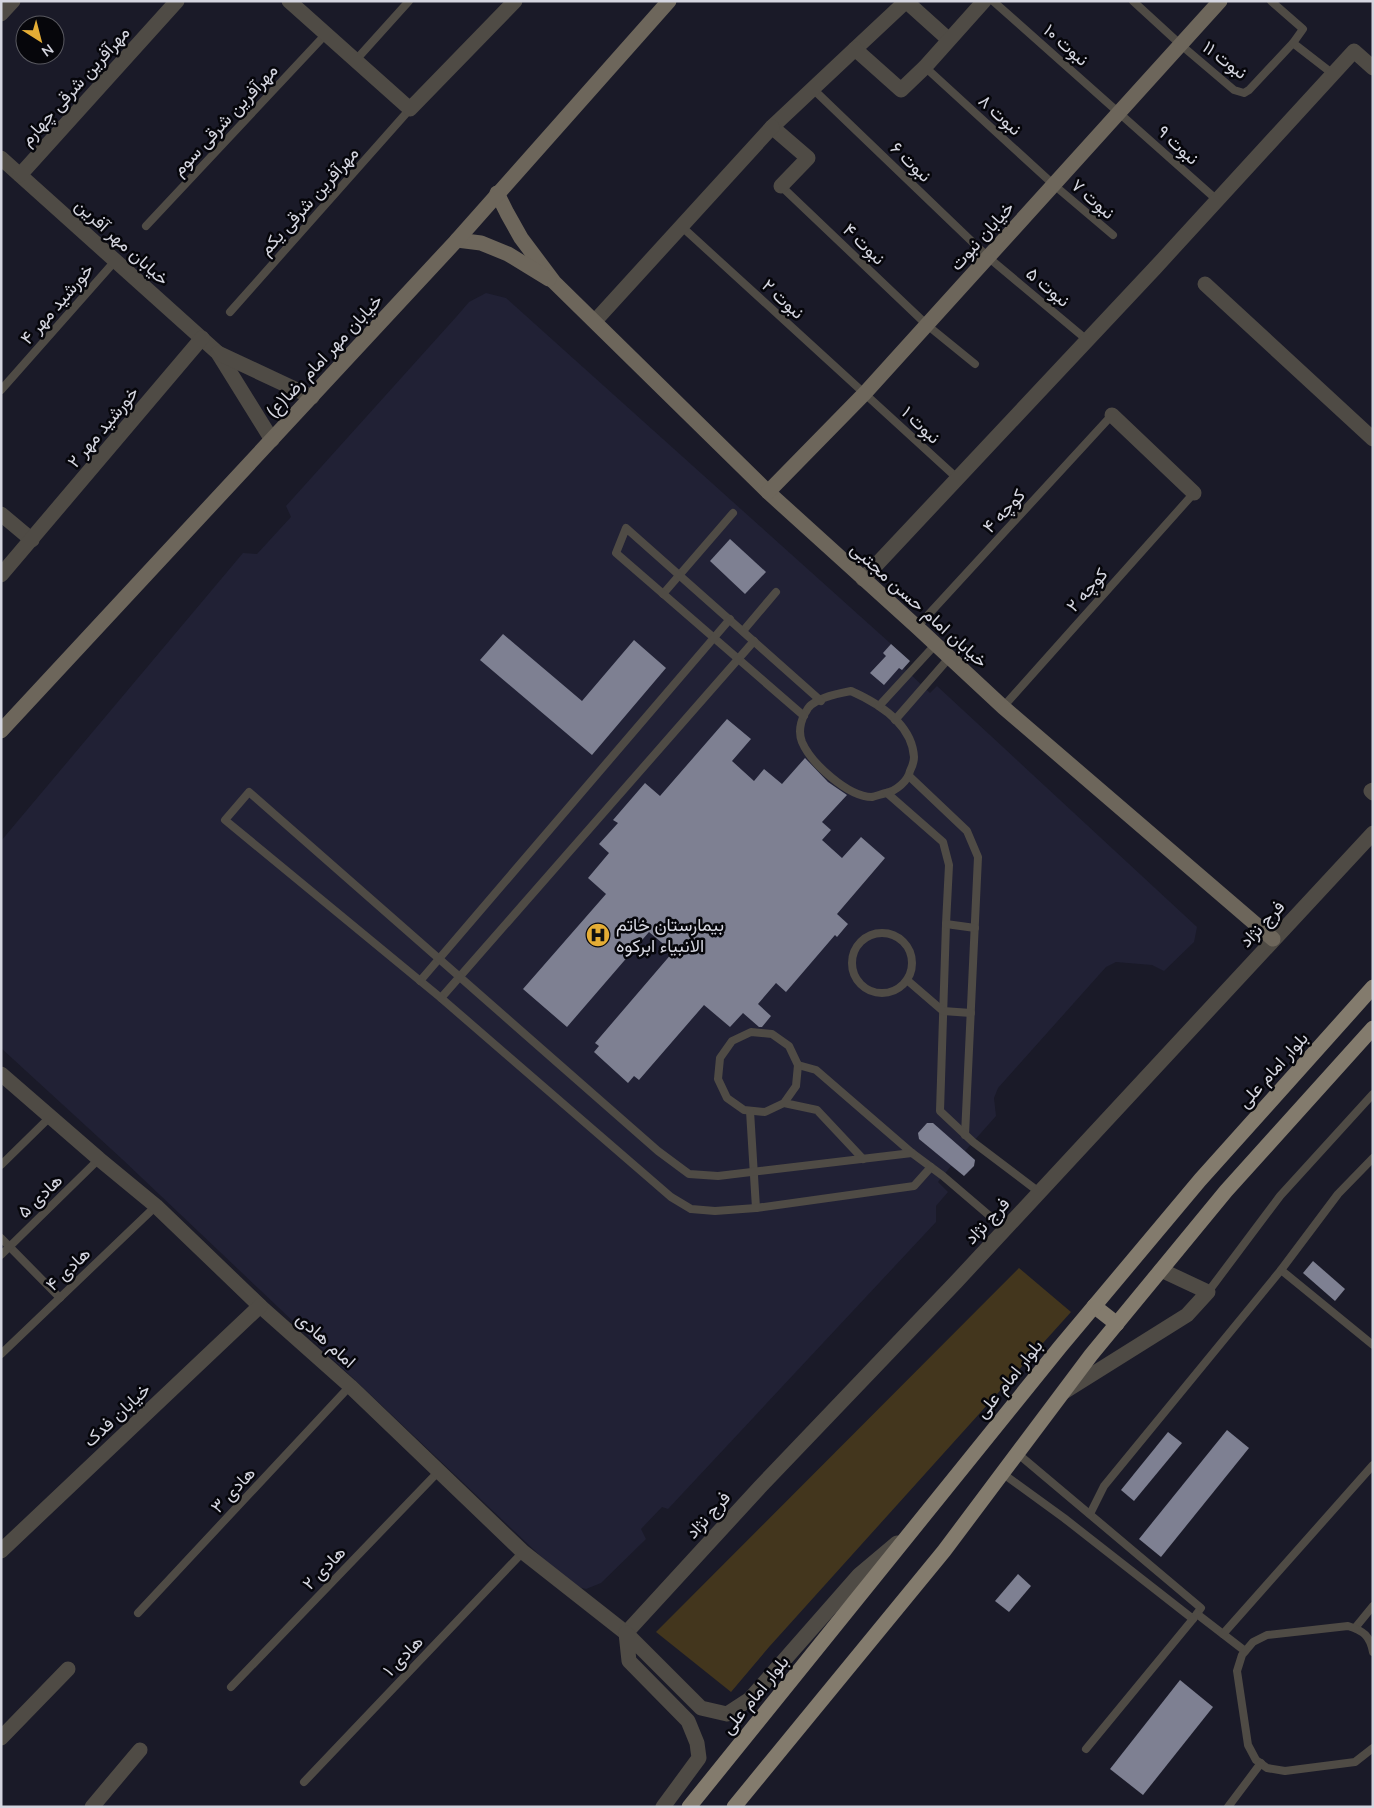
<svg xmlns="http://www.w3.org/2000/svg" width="1374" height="1808" font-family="Mulish,Vazirmatn,sans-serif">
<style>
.built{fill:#212135}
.green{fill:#43361d}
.building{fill:#7e8092}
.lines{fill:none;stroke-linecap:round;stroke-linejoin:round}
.lane{stroke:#4f4b45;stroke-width:8}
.street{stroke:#4f4b45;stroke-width:15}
.secondary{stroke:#6d665b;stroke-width:15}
.primary{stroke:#837b6d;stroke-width:15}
.labels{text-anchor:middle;stroke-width:5;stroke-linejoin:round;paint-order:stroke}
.street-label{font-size:18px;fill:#d5d6e0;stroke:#06060b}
.poi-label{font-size:18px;fill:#d5d6e0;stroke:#06060b;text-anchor:start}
</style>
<rect width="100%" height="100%" fill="#1a1a28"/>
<!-- built -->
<polygon class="built" points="486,293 506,298 910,661 904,668 930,693 937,686 1197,927 1194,942 1164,971 1152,965 1116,962 1106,967 998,1088 994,1098 996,1116 965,1151 975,1160 973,1166 967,1174 962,1174 951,1166 938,1182 948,1192 936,1206 936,1222 668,1509 662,1507 641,1529 646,1539 601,1583 586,1589 571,1585 122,1159 1,1048 1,841 243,553 257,554 291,517 286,506 457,316 469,302"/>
<!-- green -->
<polygon class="green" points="1019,1268 1071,1312 769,1647 731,1692 656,1632"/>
<!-- building -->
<g class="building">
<polygon points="730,539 766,572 745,594 710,561"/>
<polygon points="503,634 582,701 634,640 666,668 592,755 480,660"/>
<polygon points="891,644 910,661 902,670 899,668 884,685 870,673 886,656 883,653"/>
<polygon points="727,719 751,739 732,761 754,781 764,769 782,784 805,758 828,782 847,795 822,822 831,830 822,840 842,858 861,837 885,858 837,914 848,924 837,937 835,935 786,992 776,983 758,1004 771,1016 762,1027 759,1027 743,1013 730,1027 704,1005 639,1080 634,1076 628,1083 594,1052 599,1046 595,1043 673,952 649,932 567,1027 523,989 606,894 588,878 609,853 599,844 618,823 613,820 645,783 660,796"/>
<polygon points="927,1123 933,1123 975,1160 974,1166 964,1176 919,1139 918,1133"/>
<polygon points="1313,1261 1345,1289 1335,1301 1303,1273"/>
<polygon points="1227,1430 1249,1448 1161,1557 1139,1539"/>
<polygon points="1168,1432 1182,1443 1134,1501 1121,1490"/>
<polygon points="1018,1574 1031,1586 1009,1612 995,1601"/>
<polygon points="1180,1680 1213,1707 1143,1795 1110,1769"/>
</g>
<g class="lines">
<!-- lane -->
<g class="lane">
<polyline points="993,1 1217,200"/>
<polyline points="1133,1 1181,45 1234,90 1244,93 1249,90 1293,43"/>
<polyline points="1271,1 1303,29 1293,43 1333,74"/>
<polyline points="355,61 409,1"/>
<polyline points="925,67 1054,185 1113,235"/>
<polyline points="813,89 989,258 1087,340"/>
<polyline points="781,186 927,325 975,364"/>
<polyline points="146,226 325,35"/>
<polyline points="681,226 957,478"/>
<polyline points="230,312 410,109"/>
<polyline points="1,390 115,261"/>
<polyline points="663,594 733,513"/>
<polyline points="917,627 1112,415"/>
<polyline points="743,631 776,592"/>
<path d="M851 691C878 703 912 724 914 757 914 761 912 767 910 771 908 781 896 791 886 793 882 794 876 796 872 797 848 797 811 763 802 742 798 732 800 723 805 713 807 711 807 709 809 707 817 698 840 693 851 691Z"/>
<polyline points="879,706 935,645"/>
<polyline points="1003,707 1194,493"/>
<polyline points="804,716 616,553 626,528 821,701"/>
<polyline points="895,720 949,658"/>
<polyline points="909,776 967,831 978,857 965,1135"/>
<polyline points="887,793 943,842 949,865 946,924 940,1111 973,1142 1039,1192"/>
<polyline points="946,924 975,928"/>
<circle cx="882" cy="963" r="30"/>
<polyline points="907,980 943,1011 971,1013"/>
<polyline points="420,981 730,619"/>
<polyline points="441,998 754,641"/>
<polyline points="798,1065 816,1070 912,1153 943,1176 1005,1229"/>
<polyline points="784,1103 796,1086 798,1065 789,1046 772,1034 751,1032 732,1041 720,1058 718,1079 727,1098 744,1110 765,1112 784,1103 817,1110 863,1159"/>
<polyline points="750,1111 756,1208"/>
<polyline points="912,1153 718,1176 689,1174 658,1151 249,792 225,820 441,998 671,1197 691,1209 715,1211 756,1208 914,1186 931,1167"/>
<polyline points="1373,1158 1338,1194 1281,1270 1373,1345"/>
<polyline points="1,1165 50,1117"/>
<polyline points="1,1238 60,1298"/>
<polyline points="1,1255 99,1159"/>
<polyline points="1208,1292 1280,1196 1373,1094"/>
<polyline points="1,1354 156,1206"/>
<polyline points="1002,1473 1064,1518 1193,1619 1201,1608 1017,1453"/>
<polyline points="1090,1514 1104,1486 1281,1270"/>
<polyline points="138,1613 350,1386"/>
<polyline points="1197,1614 1245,1651"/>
<polyline points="1355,1628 1373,1606"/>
<polyline points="1223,1634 1373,1465"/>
<path d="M1373 1652C1370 1636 1364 1631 1348 1626L1267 1635 1253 1642 1242 1655 1237 1671 1248 1745 1256 1760 1267 1768 1285 1771 1355 1762 1373 1748"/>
<polyline points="231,1687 439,1471"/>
<polyline points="1086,1749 1193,1619"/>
<polyline points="304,1782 523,1552"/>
<polyline points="1228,1807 1261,1763"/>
</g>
<!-- street -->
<g class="street">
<polyline points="289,1 410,109 515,1"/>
<polyline points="1,14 13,1"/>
<polyline points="855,49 903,4 908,3 948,39"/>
<polyline points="1,158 218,353 272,440"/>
<polyline points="20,175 177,1"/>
<polyline points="781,186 808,158 772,127 855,49 901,90 925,67 984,1"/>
<polyline points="1205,284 1373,439"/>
<polyline points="595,321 772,127"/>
<polyline points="218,353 312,397"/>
<polyline points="1112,415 1194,493"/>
<polyline points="1,514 32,540"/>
<polyline points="1,575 202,338"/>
<polyline points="863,579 1155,268 1354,51 1373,68"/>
<polyline points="1373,790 1371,791 1373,793"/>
<polyline points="1,1074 99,1159 156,1206 260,1306 350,1386 523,1552 626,1633 760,1487 956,1282 1373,833"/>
<polyline points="1064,1392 1187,1315 1208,1292 1161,1270"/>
<polyline points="1,1551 260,1306"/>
<polyline points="1,1738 68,1669"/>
<polyline points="92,1807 140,1750"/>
<polyline points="663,1807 699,1758 697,1743 688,1721 629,1661 626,1633 701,1708 727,1714 750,1699 859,1575 897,1543"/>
</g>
<!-- secondary -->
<g class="secondary">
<polyline points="497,193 507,213 521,238 554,282 768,492 917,627 1003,707 1273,939"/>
<polyline points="457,240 481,243 508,254 549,279"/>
<polyline points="768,492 865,393 1220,1"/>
<polyline points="1,731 457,240 669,1"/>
</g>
<!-- primary -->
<g class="primary">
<polyline points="1094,1306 1117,1324"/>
<polyline points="689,1807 1060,1347 1200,1180 1373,987"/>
<polyline points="734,1807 944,1551 1091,1355 1161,1270 1226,1191 1373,1028"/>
</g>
</g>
<!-- icons -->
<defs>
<g id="hospital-disc" transform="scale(1.25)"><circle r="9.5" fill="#e5ad35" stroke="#06060b"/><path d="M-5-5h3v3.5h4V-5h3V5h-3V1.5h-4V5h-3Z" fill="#111"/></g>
</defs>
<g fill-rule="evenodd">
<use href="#hospital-disc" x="598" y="935"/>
</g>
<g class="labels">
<!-- street labels -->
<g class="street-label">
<text transform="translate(1066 45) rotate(41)" y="6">نبوت ۱۰</text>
<text transform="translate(1225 60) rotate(37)" y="6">نبوت ۱۱</text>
<text transform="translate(75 86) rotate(-48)" y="6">مهرآفرین شرقی چهارم</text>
<text transform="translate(1000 115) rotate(42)" y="6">نبوت ۸</text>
<text transform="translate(225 120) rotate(-47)" y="6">مهرآفرین شرقی سوم</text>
<text transform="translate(1178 145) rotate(42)" y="6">نبوت ۹</text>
<text transform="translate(911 162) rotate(44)" y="6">نبوت ۶</text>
<text transform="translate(1093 199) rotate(41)" y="6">نبوت ۷</text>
<text transform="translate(309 201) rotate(-48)" y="6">مهرآفرین شرقی یکم</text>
<text transform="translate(982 236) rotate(-48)" y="6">خیابان نبوت</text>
<text transform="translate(122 242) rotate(42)" y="6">خیابان مهر آفرین</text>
<text transform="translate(864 244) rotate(44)" y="6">نبوت ۴</text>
<text transform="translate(1048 287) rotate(40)" y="6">نبوت ۵</text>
<text transform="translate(783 299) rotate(42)" y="6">نبوت ۲</text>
<text transform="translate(57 304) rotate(-49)" y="6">خورشید مهر ۴</text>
<text transform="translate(324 356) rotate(-47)" y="6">خیابان مهر امام رضا(ع)</text>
<text transform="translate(921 425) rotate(43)" y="6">نبوت ۱</text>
<text transform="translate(103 427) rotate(-50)" y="6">خورشید مهر ۲</text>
<text transform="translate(1004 511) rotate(-47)" y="6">کوچه ۴</text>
<text transform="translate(1087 590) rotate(-48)" y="6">کوچه ۲</text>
<text transform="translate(919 605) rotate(42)" y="6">خیابان امام حسن مجتبی</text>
<text transform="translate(1262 924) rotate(-47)" y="6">فرج نژاد</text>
<text transform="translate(1273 1070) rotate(-48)" y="6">بلوار امام علی</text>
<text transform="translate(40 1196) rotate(-44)" y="6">هادی ۵</text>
<text transform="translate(987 1221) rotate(-47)" y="6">فرج نژاد</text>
<text transform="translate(68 1269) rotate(-44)" y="6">هادی ۴</text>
<text transform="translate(326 1340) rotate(42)" y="6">امام هادی</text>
<text transform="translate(1009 1379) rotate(-51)" y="6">بلوار امام علی</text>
<text transform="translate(117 1415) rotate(-43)" y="6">خیابان فدک</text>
<text transform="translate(233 1490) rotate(-47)" y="6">هادی ۳</text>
<text transform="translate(708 1515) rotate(-48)" y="6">فرج نژاد</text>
<text transform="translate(324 1568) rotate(-46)" y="6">هادی ۲</text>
<text transform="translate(403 1656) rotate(-46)" y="6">هادی ۱</text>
<text transform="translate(755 1695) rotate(-51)" y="6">بلوار امام علی</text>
</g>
<!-- poi labels -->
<g class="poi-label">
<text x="616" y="931">بیمارستان خاتم<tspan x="616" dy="21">الانبیاء ابرکوه</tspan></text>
</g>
</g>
<!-- border -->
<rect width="1374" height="1808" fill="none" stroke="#d5d6e0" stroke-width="5"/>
<!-- north arrow -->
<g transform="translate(40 40) rotate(144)"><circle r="24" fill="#06060b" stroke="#595960"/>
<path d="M0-4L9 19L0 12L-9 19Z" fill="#e5ad35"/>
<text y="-8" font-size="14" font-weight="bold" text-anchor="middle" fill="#d5d6e0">N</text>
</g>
</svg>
